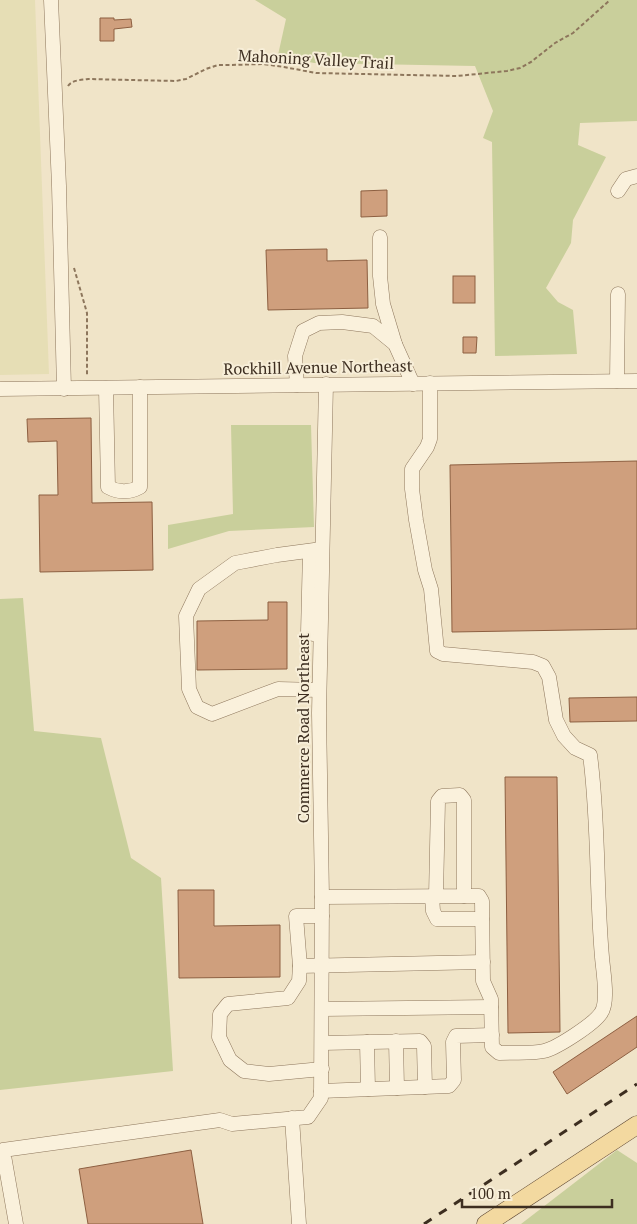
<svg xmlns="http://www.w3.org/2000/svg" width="637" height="1224" font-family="'PT Serif',serif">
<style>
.farmland{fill:#e6deb5}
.green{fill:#c9cf9b}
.building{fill:#cf9f7d;stroke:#8d5f41}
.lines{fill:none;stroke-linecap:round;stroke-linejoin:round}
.minor-casing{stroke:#8d765c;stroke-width:15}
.major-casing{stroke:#5b4430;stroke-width:19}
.path{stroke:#8d765c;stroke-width:2;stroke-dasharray:4 2.5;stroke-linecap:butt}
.minor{stroke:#faf1dc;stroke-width:14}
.major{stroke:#f3d9a0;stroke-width:18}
.rail{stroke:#3d2e20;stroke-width:3;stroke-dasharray:9 9;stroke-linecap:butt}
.labels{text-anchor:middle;stroke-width:4;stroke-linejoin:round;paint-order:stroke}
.street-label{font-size:16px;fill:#3d2e20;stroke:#f7eed8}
</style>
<rect width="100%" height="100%" fill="#f0e4c8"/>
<!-- farmland -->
<polygon class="farmland" points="0,0 35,0 49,374 0,375"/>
<!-- green -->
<g class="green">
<polygon points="255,0 637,0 637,121 580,123 578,145 606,157 573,220 571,243 546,288 558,302 573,310 577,354 495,356 492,142 483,138 493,111 475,66 314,63 278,55 286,19"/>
<polygon points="231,425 311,425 314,527 229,531 168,549 168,525 233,514"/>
<polygon points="23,598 34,731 101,738 131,858 161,878 173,1071 0,1090 0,599"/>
<polygon points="617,1150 637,1163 637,1224 521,1224"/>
</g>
<!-- building -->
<g class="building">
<polygon points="100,18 114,18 114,20 131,19 132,27 114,29 114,41 100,41"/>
<polygon points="387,190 387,216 361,217 361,191"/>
<polygon points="327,249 327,261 367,260 368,308 268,310 266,250"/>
<rect x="453" y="276" width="22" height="27"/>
<polygon points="463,337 477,337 476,353 463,353"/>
<polygon points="91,418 92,503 152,502 153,570 40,572 39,495 58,495 57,441 28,442 27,419"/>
<polygon points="637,461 637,629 452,632 450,465"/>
<polygon points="268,602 287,602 287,669 197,670 197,621 268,620"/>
<polygon points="637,697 637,721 570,722 569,698"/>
<polygon points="505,777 557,777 560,1032 508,1033"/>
<polygon points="178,890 214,890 214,926 280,925 280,977 179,978"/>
<polygon points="637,1016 637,1047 567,1094 553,1072"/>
<polygon points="191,1150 203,1224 88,1224 79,1169"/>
</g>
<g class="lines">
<!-- minor casing -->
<g class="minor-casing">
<g id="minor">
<polyline points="51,0 59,186 64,389"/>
<polyline points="618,191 626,179 637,176"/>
<polyline points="380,237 380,276 383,304 395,344"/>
<polyline points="617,381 618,294"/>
<path d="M430 383V439L427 447 412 469V489L416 520 425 570 431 589 437 651 443 654 533 662 543 666 549 677 556 720 564 736 575 748 590 755C599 822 596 890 602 957 603 971 609 1002 601 1013 594 1024 557 1048 544 1051 530 1054 513 1052 499 1053L492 1047 491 999 483 981 482 901 479 896H464"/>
<polyline points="297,385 295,356 303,331 319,323 342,322 373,326 395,344 413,384"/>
<path d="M106 388 108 487C119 493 129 493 140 487V387"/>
<polyline points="0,389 637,381"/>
<polyline points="310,551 308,633 320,635"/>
<polyline points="319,690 278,689 212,714 197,707 189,689 186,616 199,589 235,563 277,555 322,549"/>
<polyline points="432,896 433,911 437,919 482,919"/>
<polyline points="322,897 464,896 464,800 460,795 442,796 438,801 436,896"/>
<polyline points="322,916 296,916 300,966 483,962"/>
<polyline points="300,966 299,981 288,998 228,1004 220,1014 219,1037 230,1060 244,1071 269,1074 322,1069"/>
<polyline points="322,1009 491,1007"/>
<polyline points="396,1041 397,1088"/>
<polyline points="367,1042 368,1089"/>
<polyline points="322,1043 420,1041 424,1046 425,1087"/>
<polyline points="321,1091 449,1086 454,1080 453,1042 456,1036 492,1035"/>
<polyline points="292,1118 299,1224"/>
<polyline points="16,1224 3,1150 220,1120 232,1124 308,1117 321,1098 322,897 319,713 326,384"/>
</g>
</g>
<!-- major casing -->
<g class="major-casing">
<polyline id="major" points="486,1224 637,1125"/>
</g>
<!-- path -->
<g class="path">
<path d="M68 86C72 80 81 80 88 79L176 81 186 79 206 69 218 65H232L263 64 284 67 316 73 457 76 507 71 520 68 531 62 555 43 573 33 610 0"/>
<polyline points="74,268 87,313 87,376"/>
</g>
<!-- minor -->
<use href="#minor" class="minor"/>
<!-- major -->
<use href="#major" class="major"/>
<!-- rail -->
<polyline class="rail" points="424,1224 637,1084"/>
</g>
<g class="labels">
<!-- street labels -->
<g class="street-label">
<text transform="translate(316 59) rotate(3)" y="6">Mahoning Valley Trail</text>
<text transform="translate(318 367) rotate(-1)" y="6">Rockhill Avenue Northeast</text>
<text transform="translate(303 728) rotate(-90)" y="6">Commerce Road Northeast</text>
</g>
</g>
<!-- scale -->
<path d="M462 1199v8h150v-8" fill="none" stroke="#3d2e20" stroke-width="2.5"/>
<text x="470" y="1199" font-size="15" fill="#3d2e20" stroke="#f7eed8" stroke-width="4" paint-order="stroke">100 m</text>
</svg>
